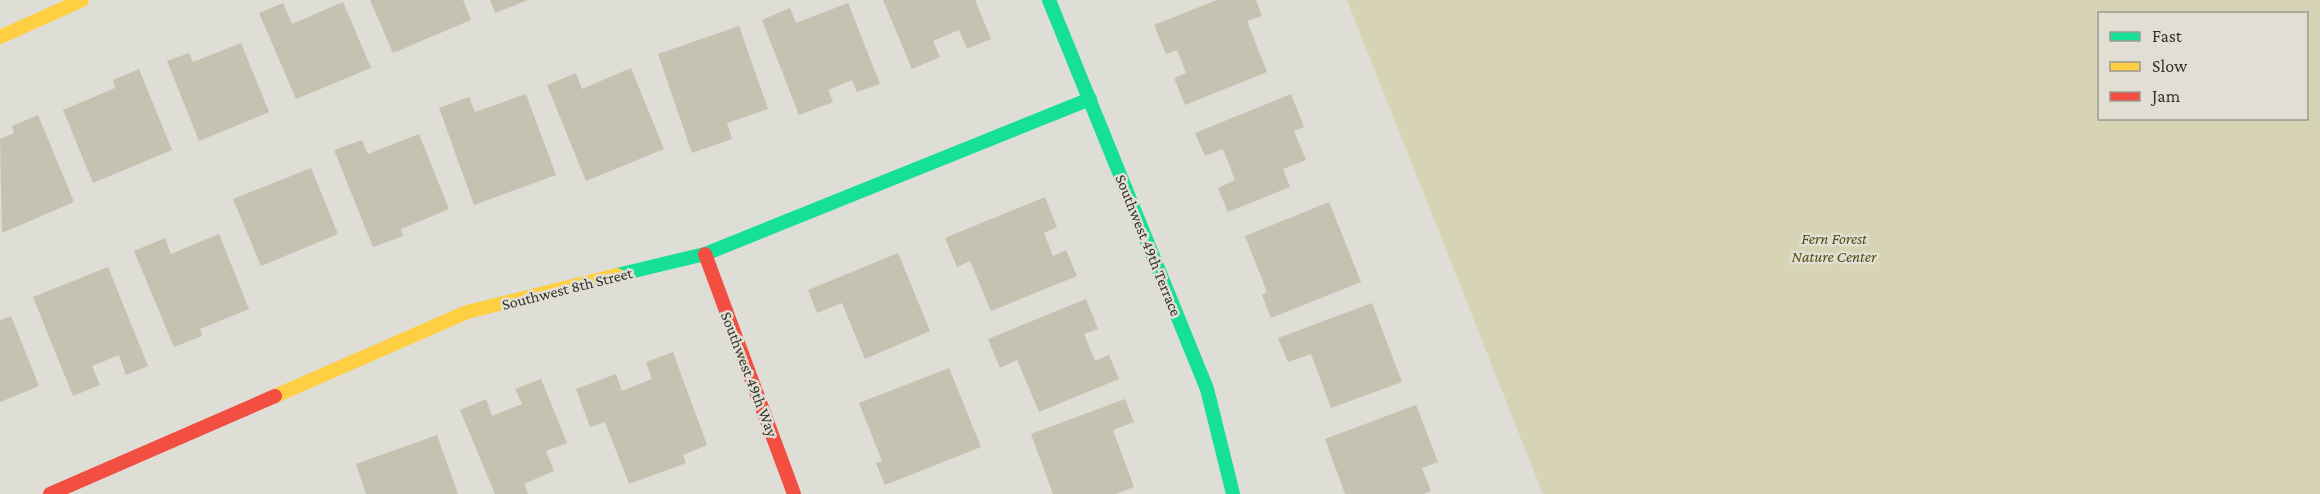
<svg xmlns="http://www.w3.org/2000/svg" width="2320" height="494" font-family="'Crimson Pro',serif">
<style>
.green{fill:#d7d3b5;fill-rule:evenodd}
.building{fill:#c5c2b1}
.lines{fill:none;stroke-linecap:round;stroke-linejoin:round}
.fast{stroke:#16e098;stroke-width:14}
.slow{stroke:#ffcf43;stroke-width:14}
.jam{stroke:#f24e42;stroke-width:14}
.labels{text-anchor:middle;stroke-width:5;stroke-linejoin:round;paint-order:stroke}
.park-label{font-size:16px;font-style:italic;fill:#554c14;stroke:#e1dfd3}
.street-label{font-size:16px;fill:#34342f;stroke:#e1dfd3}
</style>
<rect width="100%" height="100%" fill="#deddd6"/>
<!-- green -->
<path class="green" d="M1347 0H2320V494H1543ZM2100 14H2306V118H2100Z"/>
<!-- building -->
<g class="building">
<polygon points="370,0 463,0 471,20 393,53"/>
<polygon points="490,0 528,0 495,13"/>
<polygon points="883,0 975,0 991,39 967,49 959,30 933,41 940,57 912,69"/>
<polygon points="1217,0 1256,0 1262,16 1247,21 1267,72 1185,105 1174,78 1186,73 1177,50 1166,54 1154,25"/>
<polygon points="343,2 371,68 296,99 259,13 283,3 292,24"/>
<polygon points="848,3 880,84 857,92 852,80 828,90 833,102 799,115 762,20 790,8 796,23"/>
<polygon points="739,26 768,109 727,123 732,139 692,153 658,54"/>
<polygon points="241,43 269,112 199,141 167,61 189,53 193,62"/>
<polygon points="631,68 664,149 586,181 547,85 576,73 582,89"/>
<polygon points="139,69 172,150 93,183 63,110 115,88 113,80"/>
<polygon points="526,94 556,175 474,205 439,108 469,97 475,112"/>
<polygon points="1291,94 1304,127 1294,131 1306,160 1283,169 1290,187 1228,212 1218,188 1235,180 1223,149 1205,156 1195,133"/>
<polygon points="38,115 74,202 2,233 0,139 14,133 12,126"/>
<polygon points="419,134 449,209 401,229 403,236 373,247 334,150 362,140 368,154"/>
<polygon points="311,168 338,234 261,266 233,199"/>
<polygon points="1045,197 1057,227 1044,233 1053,256 1066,250 1077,276 991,311 970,261 957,267 945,238"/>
<polygon points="1329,202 1361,282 1271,318 1262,295 1267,292 1245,236"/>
<polygon points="219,234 249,309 200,329 202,336 174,347 134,251 165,238 171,254"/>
<polygon points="898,253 930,331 865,359 842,303 817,313 808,290"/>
<polygon points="108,267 148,366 126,375 119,355 92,366 100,385 73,396 33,297"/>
<polygon points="1086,299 1098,329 1084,334 1095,361 1109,355 1119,379 1039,412 1017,360 1000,368 988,339"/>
<polygon points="1372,303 1402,382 1331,408 1311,354 1288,362 1278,338"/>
<polygon points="11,316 39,386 0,402 0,320"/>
<polygon points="673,352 707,445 683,455 686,463 629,484 605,422 590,427 576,389 616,374 622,391 652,379 646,362"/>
<polygon points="949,368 981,447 885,485 876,463 882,461 859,403"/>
<polygon points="541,379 567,443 546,451 554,471 524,484 528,494 495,494 460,410 486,399 492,416 522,404 515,389"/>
<polygon points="1125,399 1134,422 1113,430 1134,487 1115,494 1053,494 1031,434"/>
<polygon points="1416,405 1438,462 1422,468 1431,491 1423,494 1345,494 1325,439"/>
<polygon points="437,435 458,494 366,494 356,464"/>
</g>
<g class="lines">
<!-- fast -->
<g class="fast">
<polyline points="1049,0 1207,389 1233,494"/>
<polyline points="617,275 705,254 1090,99"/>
</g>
<!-- slow -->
<g class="slow">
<polyline points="0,37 82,0"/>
<polyline points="275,396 467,312 617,275"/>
</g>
<!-- jam -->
<g class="jam">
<polyline points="705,254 794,494"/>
<polyline points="50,494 275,396"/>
</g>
</g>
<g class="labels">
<!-- park labels -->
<g class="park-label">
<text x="1834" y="244">Fern Forest<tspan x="1834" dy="18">Nature Center</tspan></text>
</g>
<!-- street labels -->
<g class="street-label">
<text transform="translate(1149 245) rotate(68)" y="6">Southwest 49th Terrace</text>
<text transform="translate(567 288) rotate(-14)" y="6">Southwest 8th Street</text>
<text transform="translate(750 374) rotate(69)" y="6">Southwest 49th Way</text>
</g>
</g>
<!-- legend -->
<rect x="2098" y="12" width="210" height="108" fill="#e1dfd3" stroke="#9c9b91" stroke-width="1.5"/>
<rect x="2110" y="32" width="30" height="9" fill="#16e098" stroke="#9c9b91" stroke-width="1.5"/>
<text x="2152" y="42" font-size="18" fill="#34342f">Fast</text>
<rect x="2110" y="62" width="30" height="9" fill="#ffcf43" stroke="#9c9b91" stroke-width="1.5"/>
<text x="2152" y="72" font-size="18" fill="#34342f">Slow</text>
<rect x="2110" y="92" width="30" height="9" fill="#f24e42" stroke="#9c9b91" stroke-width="1.5"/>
<text x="2152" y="102" font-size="18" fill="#34342f">Jam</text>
</svg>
